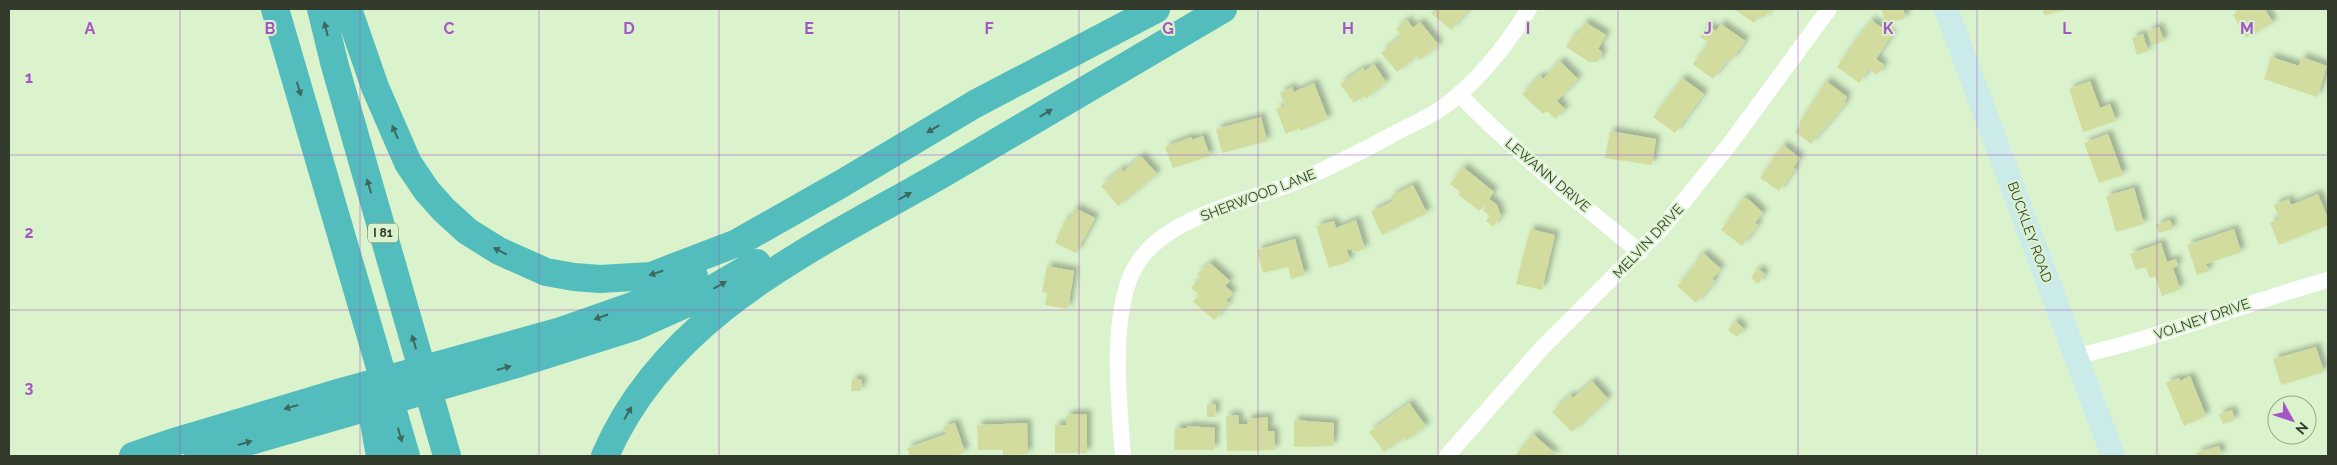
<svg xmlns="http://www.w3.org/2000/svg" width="2337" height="465" viewBox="0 0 2337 465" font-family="Raleway,sans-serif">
  <defs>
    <filter id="shadow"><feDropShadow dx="4.5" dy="-4.5" stdDeviation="2.5" flood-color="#0004"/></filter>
  </defs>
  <rect width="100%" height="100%" fill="#daf3cc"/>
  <path fill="#d3dc9f" filter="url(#shadow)" d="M1435 9H1469L1451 30 1431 13Z
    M1734 9H1771L1764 18 1760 15 1754 23Z
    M1881 9H1903L1906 18 1886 24Z
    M2042 9H2066V10L2044 15Z
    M2234 9H2265L2273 23 2246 38 2233 15 2237 13Z
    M1407 20 1413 28 1420 22 1439 45 1420 60 1417 56 1397 72 1381 53 1401 36 1396 29Z
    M1871 20 1892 35 1876 59 1884 65 1877 75 1869 69 1859 83 1837 67 1860 33 1861 34Z
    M1585 22 1606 35 1598 49 1602 52V55L1598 62H1589L1566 47 1574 34 1576 36Z
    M1721 24 1745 41 1731 61 1728 59 1713 79 1693 64 1708 42 1700 37 1708 26 1716 31Z
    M2159 27 2164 41 2153 45 2148 31Z
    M2143 34 2148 51 2137 55 2132 38Z
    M2271 57 2299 66 2302 57 2327 66 2317 97 2264 79Z
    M1560 61 1578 79 1557 101 1565 109 1555 119 1547 111 1543 114 1522 94 1540 76 1543 79Z
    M1374 64 1386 82 1366 99 1364 96 1354 103 1340 84 1363 68 1365 71Z
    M1682 78 1704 94 1675 133 1653 117Z
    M1826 81 1847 97 1844 102 1846 103 1811 144 1795 132 1801 125 1799 123Z
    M2090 81 2100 108 2110 104 2116 121 2083 132 2069 89Z
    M1314 83 1328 119 1300 131 1299 128 1286 134 1276 109 1285 106 1280 93 1292 87 1294 92Z
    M1261 117 1267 141 1222 153 1216 129Z
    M1610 131 1656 139 1652 165 1605 158Z
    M2108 134 2123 175 2099 183 2084 143Z
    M1203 136 1210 156 1173 168 1165 147 1191 137 1192 140Z
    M1783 145 1800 158 1793 168 1795 169 1779 191 1760 178Z
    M1141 156 1157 174 1118 206 1101 186 1121 169 1123 172Z
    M1463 167 1494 192 1489 199 1497 205 1501 216 1493 227 1486 221 1490 216 1483 210 1485 207 1484 206 1479 211 1458 194 1460 192 1450 184Z
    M1413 185 1427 213 1382 235 1371 212 1393 201 1391 196Z
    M2134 188 2144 224 2116 232 2106 196Z
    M2318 194 2328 219V225L2279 245 2270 223 2279 219 2274 205 2289 199 2291 205Z
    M1743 198 1748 199 1763 213 1755 223 1758 225 1742 246 1721 230Z
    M1075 208 1095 218 1076 253 1055 243 1066 218 1069 220Z
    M1356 220 1365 249 1353 253 1352 249 1347 250 1350 261 1329 268 1316 226 1334 221 1336 228Z
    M2170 220 2173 229 2159 233 2156 225Z
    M1530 229 1555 235 1542 290 1516 284Z
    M2234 229 2241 252 2206 264 2209 271 2197 275 2187 245Z
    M1295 239 1305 275 1291 279 1288 267 1263 273 1257 250Z
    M2161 243 2167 262 2176 259 2178 266 2173 268 2180 289 2162 296 2155 276 2150 278 2146 267 2136 270 2130 254Z
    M1703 253 1721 269 1712 279 1715 281 1696 303 1677 286 1695 265 1694 263Z
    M1210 263 1230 281 1225 286 1233 293 1226 301 1229 303 1214 320 1193 302 1199 295 1191 288 1201 277 1197 274Z
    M1047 266 1074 271 1068 309 1045 305 1047 293 1042 292Z
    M1758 269 1765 274 1758 284 1751 278Z
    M1735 321 1744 329 1737 337 1728 330Z
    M2316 347 2324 372 2281 385 2273 359Z
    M2190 376 2206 416 2184 426 2166 383 2179 378 2180 381Z
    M852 379 862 380 861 391H851Z
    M1592 381 1608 399 1572 432 1552 412 1570 395 1573 398Z
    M1409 403 1426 426 1406 441 1404 438 1384 452 1369 432Z
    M1207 404 1216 405 1215 417H1207Z
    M2232 410 2235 420 2223 424 2219 414Z
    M1087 414V453H1055V425H1066V415Z
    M1238 415 1239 424H1248L1247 419 1268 417V431H1274L1275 450 1227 451 1226 416Z
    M1294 420 1334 423 1333 446 1294 447Z
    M955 423 965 452 955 456H910L907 448 946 434 943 427Z
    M1027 423 1028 454 1003 455V450H978L977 425Z
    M1187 426 1215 428 1214 450H1174L1175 428H1187Z
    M1533 434 1551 450 1557 456H1515Z
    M2219 446 2222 456H2197L2196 453Z"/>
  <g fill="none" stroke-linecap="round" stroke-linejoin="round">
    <path stroke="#fff" stroke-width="16" d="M1459 94C1515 152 1578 202 1640 252
      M2076 356C2162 338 2243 303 2328 280
      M1123 456C1119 403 1110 321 1132 273 1158 216 1249 202 1301 180 1334 165 1367 149 1399 131 1413 124 1429 117 1442 108 1478 82 1506 46 1529 9
      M1447 456 1541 349 1663 227 1729 145 1829 9"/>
    <path stroke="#cbebeb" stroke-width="24" d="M1946 9 2113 456"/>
    <path stroke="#52bdbc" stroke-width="28" d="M275 9 406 456
      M321 9 335 66 447 456
      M348 9 375 87 408 163 427 191 444 210 467 231 499 251 546 272 574 277 600 279 651 276 737 243 841 184 975 104 1156 9
      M368 389 380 456
      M133 456 171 443 338 393 561 331 641 303 694 276
      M198 456 520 363 634 327 690 302 757 263
      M605 456C668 309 821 245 951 169 1042 116 1132 62 1223 9"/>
  </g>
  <defs><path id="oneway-solid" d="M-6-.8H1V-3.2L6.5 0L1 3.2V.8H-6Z" transform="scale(1.25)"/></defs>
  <g fill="#3d685e">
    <use href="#oneway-solid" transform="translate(326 29) rotate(-104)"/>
    <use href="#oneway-solid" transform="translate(299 89) rotate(74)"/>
    <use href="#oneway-solid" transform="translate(1046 113) rotate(-31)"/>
    <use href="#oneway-solid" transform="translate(933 129) rotate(149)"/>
    <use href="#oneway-solid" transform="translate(395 132) rotate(-113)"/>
    <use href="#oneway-solid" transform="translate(369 186) rotate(-106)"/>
    <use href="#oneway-solid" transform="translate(905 196) rotate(-30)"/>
    <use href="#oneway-solid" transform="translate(500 251) rotate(-152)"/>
    <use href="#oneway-solid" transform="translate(656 273) rotate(162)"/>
    <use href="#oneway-solid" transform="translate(720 285) rotate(-30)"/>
    <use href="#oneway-solid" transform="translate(601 317) rotate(161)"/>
    <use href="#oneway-solid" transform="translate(414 342) rotate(-106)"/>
    <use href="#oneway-solid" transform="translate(504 368) rotate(-16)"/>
    <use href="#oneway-solid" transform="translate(291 407) rotate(164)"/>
    <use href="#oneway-solid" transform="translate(628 413) rotate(-59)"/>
    <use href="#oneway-solid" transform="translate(400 435) rotate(74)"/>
    <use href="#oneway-solid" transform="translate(245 443) rotate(-16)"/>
  </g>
  <path fill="none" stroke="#a455c6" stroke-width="1" stroke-opacity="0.55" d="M180 9V456M360 9V456M539 9V456M719 9V456M899 9V456M1079 9V456M1258 9V456M1438 9V456M1618 9V456M1798 9V456M1977 9V456M2157 9V456M9 155H2328M9 310H2328"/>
  <g text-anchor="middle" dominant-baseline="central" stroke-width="4" stroke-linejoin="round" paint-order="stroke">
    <rect fill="#daf3cc" stroke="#64725c" stroke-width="1" x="368" y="223.5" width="30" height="19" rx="4"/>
    <g font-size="12" font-weight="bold" fill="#323b2c">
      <text x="383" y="233">I 81</text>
    </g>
    <g font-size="14" fill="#323b2c" stroke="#daf3cc">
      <text transform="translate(1548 175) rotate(40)">LEWANN DRIVE</text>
      <text transform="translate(1258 195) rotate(-21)">SHERWOOD LANE</text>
      <text transform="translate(2030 232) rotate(70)">BUCKLEY ROAD</text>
      <text transform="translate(1648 241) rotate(-47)">MELVIN DRIVE</text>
      <text transform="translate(2202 319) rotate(-19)">VOLNEY DRIVE</text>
    </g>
  </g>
  <g font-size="16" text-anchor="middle" font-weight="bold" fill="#a455c6" stroke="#daf3cc" stroke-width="4" stroke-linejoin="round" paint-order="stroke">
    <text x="90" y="34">A</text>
    <text x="270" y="34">B</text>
    <text x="449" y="34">C</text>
    <text x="629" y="34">D</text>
    <text x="809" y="34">E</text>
    <text x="989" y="34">F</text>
    <text x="1168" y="34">G</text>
    <text x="1348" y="34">H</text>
    <text x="1528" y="34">I</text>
    <text x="1708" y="34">J</text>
    <text x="1888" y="34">K</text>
    <text x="2067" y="34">L</text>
    <text x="2247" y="34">M</text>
    <text x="29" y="83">1</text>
    <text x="29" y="238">2</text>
    <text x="29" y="393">3</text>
  </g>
  <rect width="2337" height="465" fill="none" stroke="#323b2c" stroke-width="20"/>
  <g transform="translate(2292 420) rotate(130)"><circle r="24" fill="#daf3cc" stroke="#97a98c"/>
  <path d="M0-4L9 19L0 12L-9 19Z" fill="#a455c6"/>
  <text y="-8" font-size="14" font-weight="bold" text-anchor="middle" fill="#323b2c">N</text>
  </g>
</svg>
